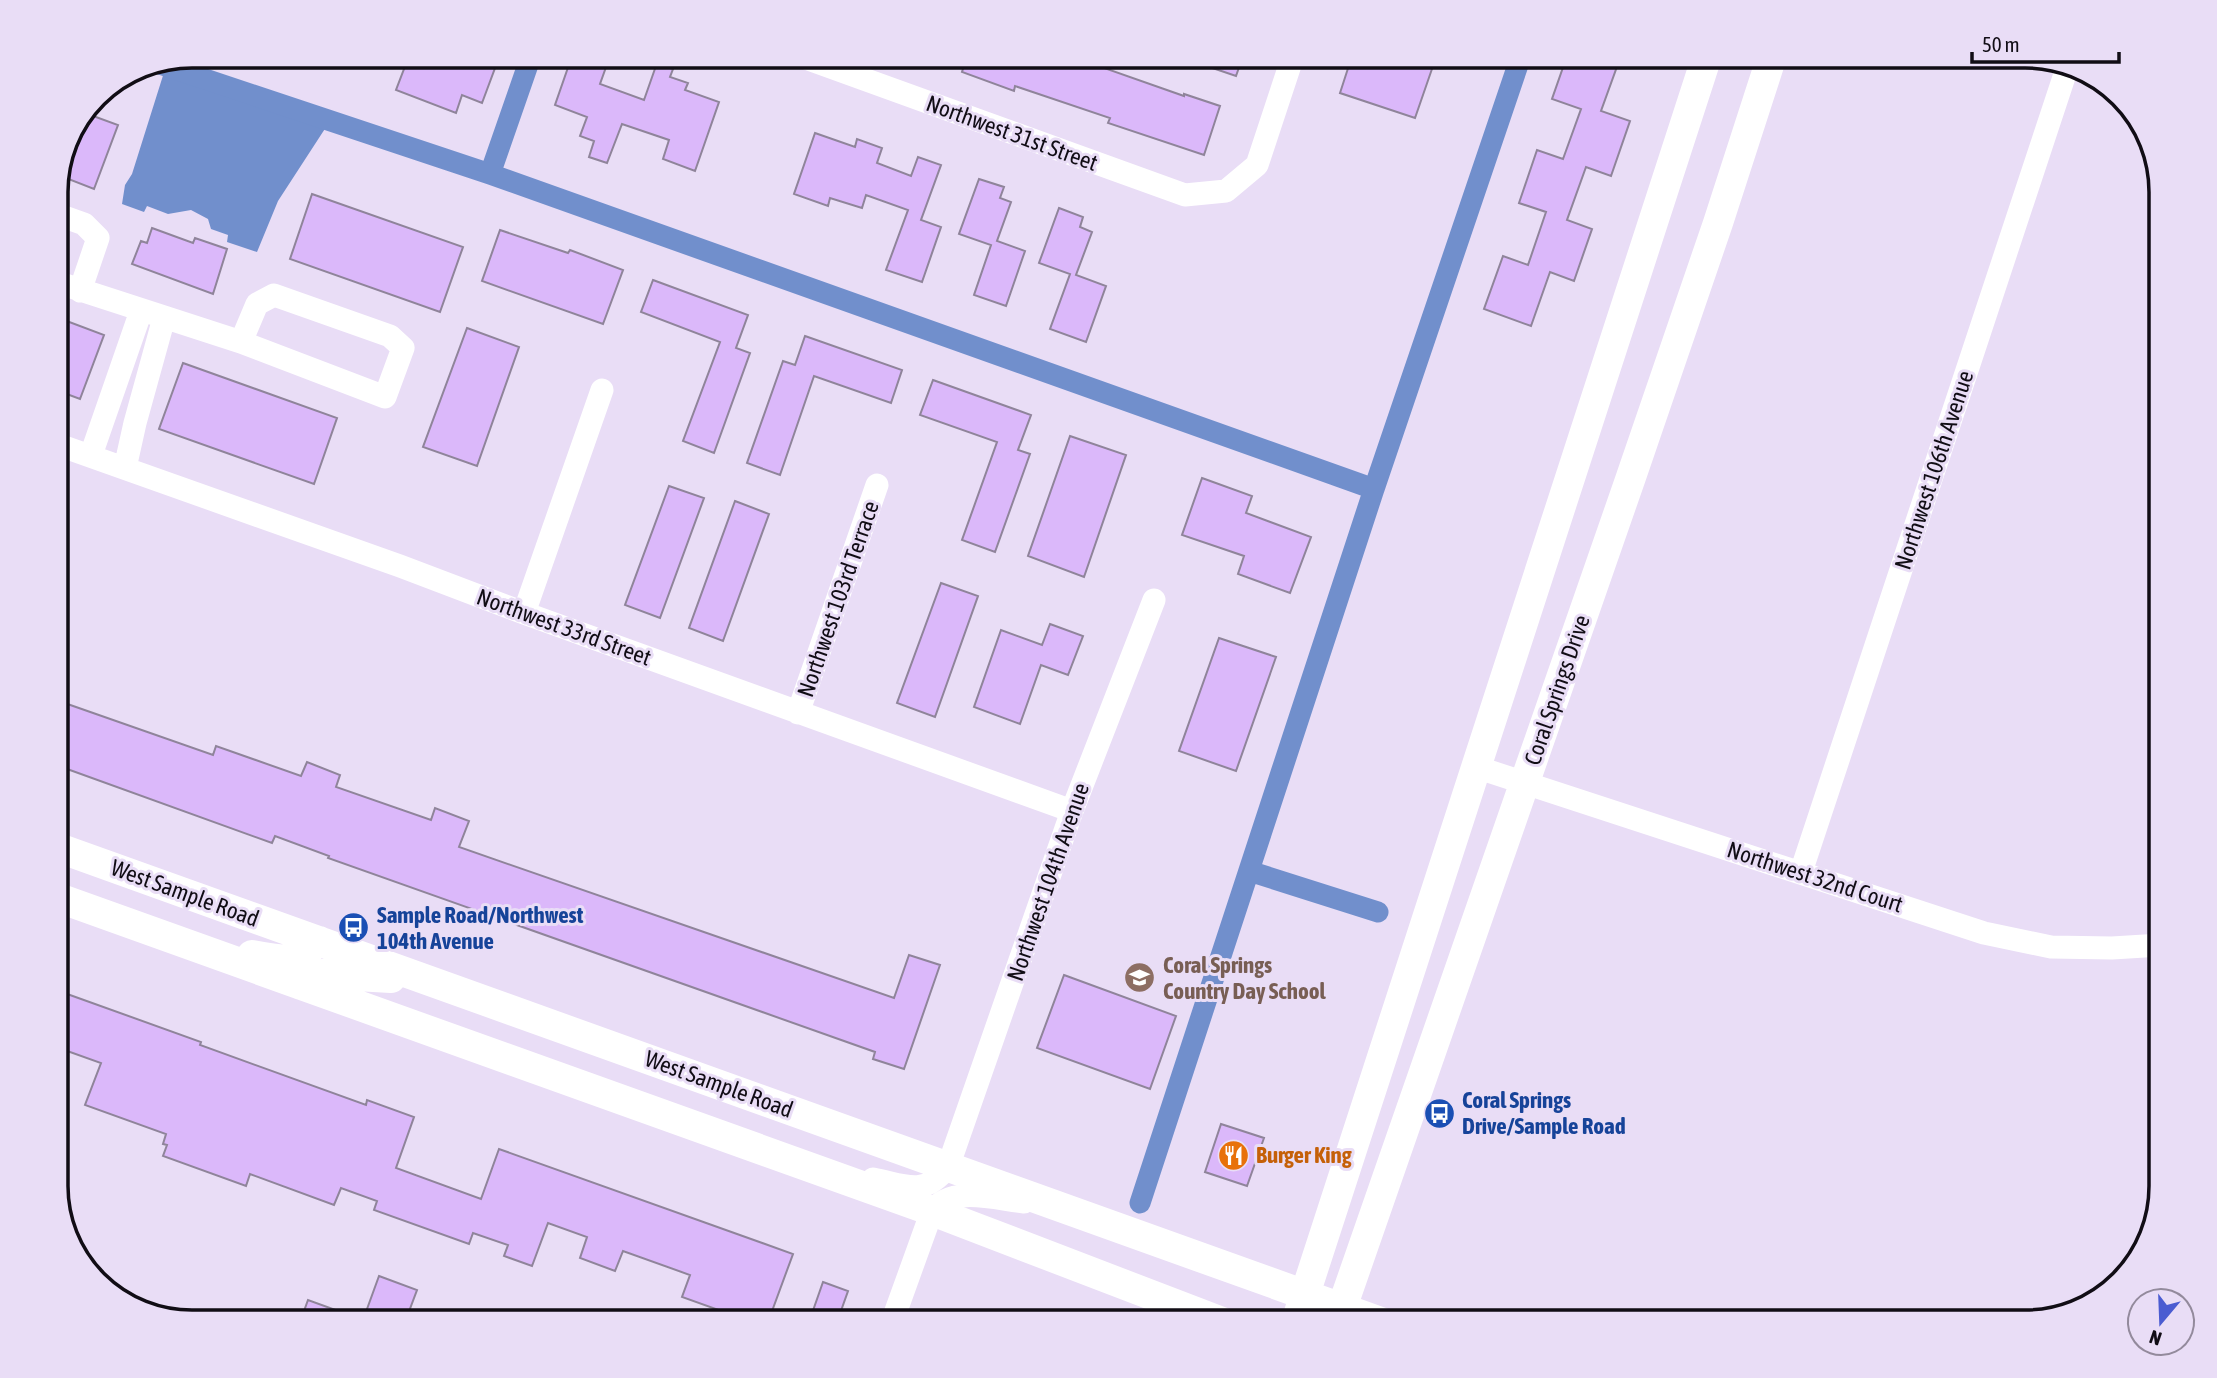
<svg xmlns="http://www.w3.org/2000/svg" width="2217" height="1378" viewBox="0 0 2217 1378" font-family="'Asap Condensed',sans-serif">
  <rect width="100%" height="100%" fill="#e9ddf6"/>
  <path fill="#718fcc" d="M166 66 330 121 278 201 257 252 227 242 228 235 211 229 208 219 191 210 168 214 147 206 144 212 122 204 125 185 132 174Z"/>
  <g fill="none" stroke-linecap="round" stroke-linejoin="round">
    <path stroke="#718fcc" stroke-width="21" d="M157 63 490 174 1374 489 1140 1203
      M490 174 531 56
      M1374 489 1521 56
      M1249 871 1378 912"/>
  </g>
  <path fill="#dbb8fa" stroke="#8f849a" stroke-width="2" d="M409 56H486L498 60 482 103 462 95 456 113 396 90Z
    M572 56H610L600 84 644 100 657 63 673 69 670 77 688 83 685 90 719 102 695 171 663 159 669 140 622 124 607 163 589 157 594 141 580 136 587 117 555 105Z
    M967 56H1108L1104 68 1184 96V94L1220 106 1204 155 1108 123 1110 118 1015 86 1014 91 962 72Z
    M1187 56H1243L1236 76 1186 59Z
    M1352 56H1403L1433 66 1415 118 1340 93Z
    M1567 56H1605L1619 61 1601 111 1630 121 1611 176 1586 167 1567 220 1592 229 1574 281 1550 272 1531 326 1484 309 1503 256 1528 265 1546 212 1519 203 1537 150 1563 159 1581 109 1552 99Z
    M85 113 118 125 94 189 58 175 67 140Z
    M815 133 855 147 857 139 882 148 877 163 911 176 918 157 941 165 921 220 941 227 922 282 886 270 908 210 866 195 862 208 830 198 828 206 794 194Z
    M979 179 1004 187 1000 198 1011 202 997 241 1025 251 1006 306 974 295 991 245 959 234Z
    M312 194 463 247 440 312 290 259Z
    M1059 208 1083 217 1080 227 1092 232 1076 275 1106 286 1086 342 1050 329 1070 274 1039 263Z
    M152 228 193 243 195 238 227 249 213 294 132 264 141 241 147 243Z
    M500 230 568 253 570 250 623 270 603 324 482 281Z
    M653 280 748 315 736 348 750 353 714 453 683 441 720 342 641 312Z
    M56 317 104 335 80 399 56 390Z
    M467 328 519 347 477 466 423 447Z
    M805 336 902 370 891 403 814 376 780 475 747 463 783 361 795 365Z
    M183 363 337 418 314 484 159 429Z
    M933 380 1031 415 1018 450 1030 454 995 552 962 540 997 442 920 415Z
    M1070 436 1126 455 1084 577 1028 556Z
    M1202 478 1252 496 1246 513 1311 537 1290 593 1238 574 1244 556 1182 535Z
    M669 486 704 498 660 618 625 605Z
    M735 501 769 514 723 641 689 628Z
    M941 583 978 596 935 717 897 703Z
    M1050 624 1083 636 1068 675 1041 665 1020 724 974 707 1001 630 1042 645Z
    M1219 638 1276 657 1236 771 1179 751Z
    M56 700 213 755 216 746 301 776 307 762 340 775 336 787 431 820 435 808 469 821 459 847 894 998 909 955 940 965 904 1069 873 1059 875 1052 328 858 329 856 275 836 272 843 56 765Z
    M1064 975 1176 1016 1150 1089 1037 1048Z
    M56 990 201 1042 200 1045 366 1105 367 1100 414 1117 396 1168 481 1199 499 1149 793 1254 768 1322H752L682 1297 690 1275 623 1251 615 1271 580 1258 587 1237 548 1223 532 1266 504 1256 508 1245 473 1233 469 1244 374 1210 377 1201 341 1188 334 1205 250 1174 246 1186 163 1156 167 1145 163 1144 166 1134 85 1105 101 1063 56 1047Z
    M1221 1124 1264 1138 1247 1186 1205 1172Z
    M379 1276 417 1290 405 1322H300L308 1300 363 1320Z
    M823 1282 848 1291 837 1322H809Z"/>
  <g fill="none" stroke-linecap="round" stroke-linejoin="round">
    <path stroke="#fff" stroke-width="23" d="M800 56 1185 195 1226 191 1257 165 1293 56
      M56 214 84 224 98 238 80 291
      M56 282 241 342 385 397 403 348 390 336 274 295 257 304 241 342
      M56 444 400 566 524 613 1072 811
      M91 455 141 311
      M125 468 135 423 164 318
      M524 613 602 390
      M798 713 877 485
      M1476 767 1984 933 2051 947 2112 948 2161 945
      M1801 872 2067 68
      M873 1179C908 1186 923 1197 948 1167L1072 811 1154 600
      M892 1322 932 1211C953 1185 995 1199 1024 1202"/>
    <path stroke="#fff" stroke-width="30" d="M56 847 1381 1322
      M56 897 932 1211 1222 1322
      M252 955C287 961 291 965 319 941
      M301 985 322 974 391 978
      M1296 1322 1707 56
      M1337 1322 1631 477 1718 223 1772 56"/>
  </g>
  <defs>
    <symbol id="bus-disc" viewBox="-11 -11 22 22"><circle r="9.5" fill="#1a4fb4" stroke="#e9ddf6"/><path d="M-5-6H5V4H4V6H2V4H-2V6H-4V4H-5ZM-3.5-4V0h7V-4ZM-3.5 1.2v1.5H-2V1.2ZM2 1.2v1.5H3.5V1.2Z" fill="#fff"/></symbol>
    <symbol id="school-disc" viewBox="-11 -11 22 22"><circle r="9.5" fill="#8d6e63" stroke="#e9ddf6"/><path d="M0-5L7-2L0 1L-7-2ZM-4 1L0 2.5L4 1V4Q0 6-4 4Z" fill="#fff"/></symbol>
    <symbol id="restaurant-disc" viewBox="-11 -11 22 22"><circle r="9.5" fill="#e8710a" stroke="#e9ddf6"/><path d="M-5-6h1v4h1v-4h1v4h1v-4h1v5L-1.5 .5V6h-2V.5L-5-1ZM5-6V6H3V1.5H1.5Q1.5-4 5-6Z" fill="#fff"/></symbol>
  </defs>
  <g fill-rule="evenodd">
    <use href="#bus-disc" x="336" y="910" width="35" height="35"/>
    <use href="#school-disc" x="1122" y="960" width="35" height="35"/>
    <use href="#bus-disc" x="1422" y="1096" width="35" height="35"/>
    <use href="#restaurant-disc" x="1216" y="1138" width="35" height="35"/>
  </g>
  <g text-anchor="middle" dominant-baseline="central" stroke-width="6" stroke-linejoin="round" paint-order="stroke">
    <g font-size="23" fill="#110d15" stroke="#e9ddf6">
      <text transform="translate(1012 133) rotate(20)">Northwest 31st Street</text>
      <text transform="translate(1934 470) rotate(-72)">Northwest 106th Avenue</text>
      <text transform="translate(838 599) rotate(-71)">Northwest 103rd Terrace</text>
      <text transform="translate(564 627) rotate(20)">Northwest 33rd Street</text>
      <text transform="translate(1557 690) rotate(-71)">Coral Springs Drive</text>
      <text transform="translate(1815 877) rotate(18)">Northwest 32nd Court</text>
      <text transform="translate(1048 882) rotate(-71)">Northwest 104th Avenue</text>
      <text transform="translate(185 893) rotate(20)">West Sample Road</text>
      <text transform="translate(719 1084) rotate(20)">West Sample Road</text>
    </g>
    <g font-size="23" font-weight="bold" fill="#164399" stroke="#e9ddf6" text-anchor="start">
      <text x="377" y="915">Sample Road/Northwest<tspan x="377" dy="26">104th Avenue</tspan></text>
      <text x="1462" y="1100">Coral Springs<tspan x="1462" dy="26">Drive/Sample Road</tspan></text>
    </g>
    <g font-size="23" font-weight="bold" fill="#785e54" stroke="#e9ddf6" text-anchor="start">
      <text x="1163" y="965">Coral Springs<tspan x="1163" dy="26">Country Day School</tspan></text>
    </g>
    <g font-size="23" font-weight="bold" fill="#c56008" stroke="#e9ddf6" text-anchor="start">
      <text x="1256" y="1155">Burger King</text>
    </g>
  </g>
  <path d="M0 0H2217V1378H0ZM192 68H2025A124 124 0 0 1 2149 192V1186A124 124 0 0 1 2025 1310H192A124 124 0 0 1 68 1186V192A124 124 0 0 1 192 68Z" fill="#e9ddf6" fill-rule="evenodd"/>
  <path fill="none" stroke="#110d15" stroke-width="3.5" d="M192 68H2025A124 124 0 0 1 2149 192V1186A124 124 0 0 1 2025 1310H192A124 124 0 0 1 68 1186V192A124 124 0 0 1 192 68Z"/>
  <g transform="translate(2161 1322) rotate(199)"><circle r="33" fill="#e9ddf6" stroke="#938a9c" stroke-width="2"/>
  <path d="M0-5L12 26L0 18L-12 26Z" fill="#4b5cd1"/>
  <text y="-10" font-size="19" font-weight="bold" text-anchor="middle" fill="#110d15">N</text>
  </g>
  <path d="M1972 52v10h147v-10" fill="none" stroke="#110d15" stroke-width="3.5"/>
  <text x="1982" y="52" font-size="21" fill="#110d15" stroke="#e9ddf6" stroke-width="5" paint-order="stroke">50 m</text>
</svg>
